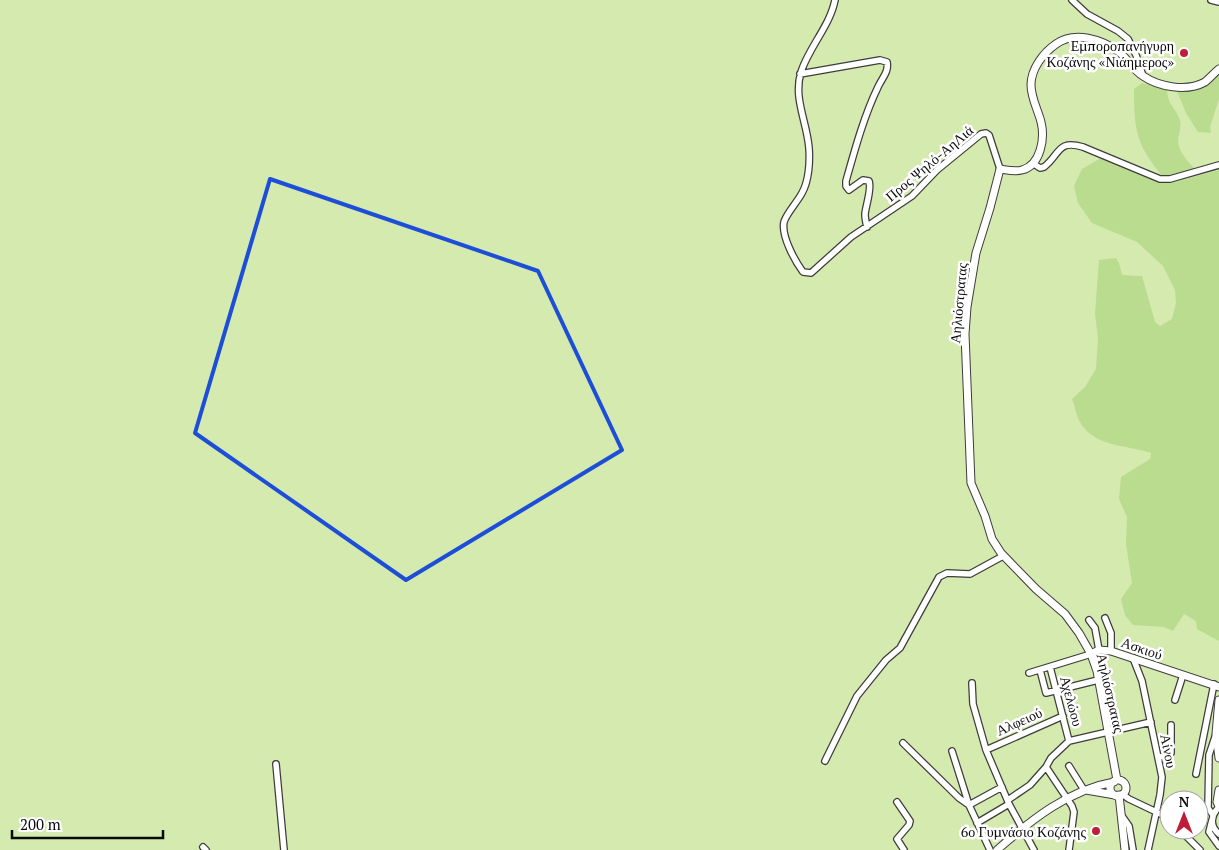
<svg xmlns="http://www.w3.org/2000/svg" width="1219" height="850" viewBox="0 0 1219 850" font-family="'PT Serif',serif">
  <rect width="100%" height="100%" fill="#fff7e6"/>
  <path fill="#d5eaaf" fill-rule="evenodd" d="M0 0H1219V850H0ZM1169 800H1199V830H1169Z"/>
  <path fill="#badc8e" d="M1219 74V99L1210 127 1211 133 1198 132 1186 113 1177 91 1210 81Z
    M1142 83 1167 89C1168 106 1174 105 1179 118 1183 126 1178 134 1178 142 1179 152 1188 162 1195 169L1163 177C1136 144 1134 131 1134 89Z
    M1101 158 1162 183 1175 182 1219 170V641L1197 629 1196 621 1184 614 1173 631 1164 627 1133 625 1125 615 1121 599 1132 583 1126 544 1127 517 1119 499 1121 477 1150 459 1151 453C1127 445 1094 447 1080 422 1076 415 1075 406 1072 399L1085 387 1096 369 1098 338 1095 314 1099 260 1116 258 1119 263 1122 275 1142 276 1155 322 1160 326 1172 319 1176 303 1175 290 1163 266 1137 242 1092 223 1078 203 1074 186 1082 169Z"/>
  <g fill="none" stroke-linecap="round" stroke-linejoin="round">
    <defs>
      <path id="minor" d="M835 0C830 26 809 47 801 72 793 98 807 122 809 148 810 161 809 181 802 193 798 201 786 214 784 222 781 236 795 261 803 272L811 273 851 237 912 196 937 170 981 134 986 133 989 135 1000 169
        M1072 0 1087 14 1118 31 1128 39 1136 55 1143 76
        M1211 0 1219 2
        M800 74 880 60 887 62C889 72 882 78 878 87 864 116 855 149 846 181V186L849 190 863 180 869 181C872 188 866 205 865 214 865 218 866 223 867 227
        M1034 164 1040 168 1044 167C1060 155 1057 139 1083 147L1160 179H1170L1219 165
        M1105 618 1111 633V651
        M1089 620 1095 628 1099 650
        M1133 658 1142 681 1162 777 1160 795 1148 850
        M1050 667 1069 741
        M1040 670 1046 693 1098 680
        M1029 673 1091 654
        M972 683 973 704 986 750 1009 804 1034 850
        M1175 700 1183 675
        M903 743 959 798 969 805 1002 787
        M986 750 1063 716
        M952 751 969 805 990 850
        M1158 757 1168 756 1171 753V725
        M825 761 857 696 886 660 900 648 939 577 947 573 970 574 1003 556
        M276 764 284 850
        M1069 766 1084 790
        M1046 767 1072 806 1074 812 1069 850
        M1196 774 1214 684
        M1122 794 1129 799 1169 818
        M1008 800 1030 785 1046 767 1051 758 1069 741 1151 722
        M897 802 910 821 909 825 897 839 904 850
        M1219 807C1211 815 1209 826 1219 834
        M1213 815 1208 808 1209 755 1216 734
        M1122 816 1129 826 1133 850
        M1212 820 1209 832 1219 846
        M977 823 1009 804
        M1180 830 1200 850
        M203 847 206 850"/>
      <path id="tertiary" d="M1091 654 1099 650 1111 651 1219 687
        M1219 700 1216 734 1219 758
        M1117 780 1097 671 1091 654 1079 633 1065 614 1036 589 1001 553 992 539 985 516 971 483 965 334 967 307 976 253 990 208 1000 169C1007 170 1015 172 1022 170 1041 165 1045 138 1041 122 1038 110 1031 98 1031 85 1031 69 1043 53 1056 44 1075 31 1101 39 1119 52 1128 59 1133 70 1143 76 1159 87 1187 92 1205 82 1210 78 1214 73 1219 69
        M1110 788a8 8 0 1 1 16 0a8 8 0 1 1-16 0Z
        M1086 790 1115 795
        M1219 790 1217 802 1219 806
        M1119 795 1125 850
        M997 850C1031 820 1068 790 1114 782"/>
    </defs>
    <use href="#minor" stroke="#3d3d3d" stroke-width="8"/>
    <use href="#tertiary" stroke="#3d3d3d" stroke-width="9"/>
    <use href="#minor" stroke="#fff" stroke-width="5.5"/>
    <use href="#tertiary" stroke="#fff" stroke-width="7"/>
  </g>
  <path fill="none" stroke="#1d4ed8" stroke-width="4" stroke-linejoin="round" d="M270 179 538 271 622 450 406 580 195 433Z"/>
  <g fill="#bf1d38" stroke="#fff" stroke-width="2">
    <circle cx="1184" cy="53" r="5"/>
    <circle cx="1096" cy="831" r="5"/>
  </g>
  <g text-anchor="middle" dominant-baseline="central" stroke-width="5" stroke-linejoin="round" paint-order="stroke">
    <g font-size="14" fill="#0a0a0a" stroke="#fff" text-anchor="end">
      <text x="1174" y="45">Εμποροπανήγυρη<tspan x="1174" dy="16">Κοζάνης «Νιάημερος»</tspan></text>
      <text x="1086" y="831">6ο Γυμνάσιο Κοζάνης</text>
    </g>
    <g font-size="14" fill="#0a0a0a" stroke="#fff">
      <text transform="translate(929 163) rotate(-40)">Προς Ψηλό-ΑηΛιά</text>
      <text transform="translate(958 303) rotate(-85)">Αηλιόστρατας</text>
      <text transform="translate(1142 648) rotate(19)">Ασκιού</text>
      <text transform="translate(1111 693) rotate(77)">Αηλιόστρατας</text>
      <text transform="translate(1072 701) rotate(75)">Αχελώου</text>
      <text transform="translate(1019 721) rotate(-24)">Αλφειού</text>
      <text transform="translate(1169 751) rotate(79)">Αίνου</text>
    </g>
  </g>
  <g transform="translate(1184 815)"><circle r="24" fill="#ffffff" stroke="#9d9d9d"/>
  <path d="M0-4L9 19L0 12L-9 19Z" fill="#bf1d38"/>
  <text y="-8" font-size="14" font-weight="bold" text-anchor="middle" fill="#0a0a0a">N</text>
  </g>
  <path d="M12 830v8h151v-8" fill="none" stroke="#0a0a0a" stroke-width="2.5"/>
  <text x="20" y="830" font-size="15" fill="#0a0a0a" stroke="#ffffff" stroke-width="4" paint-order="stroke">200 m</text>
</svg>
